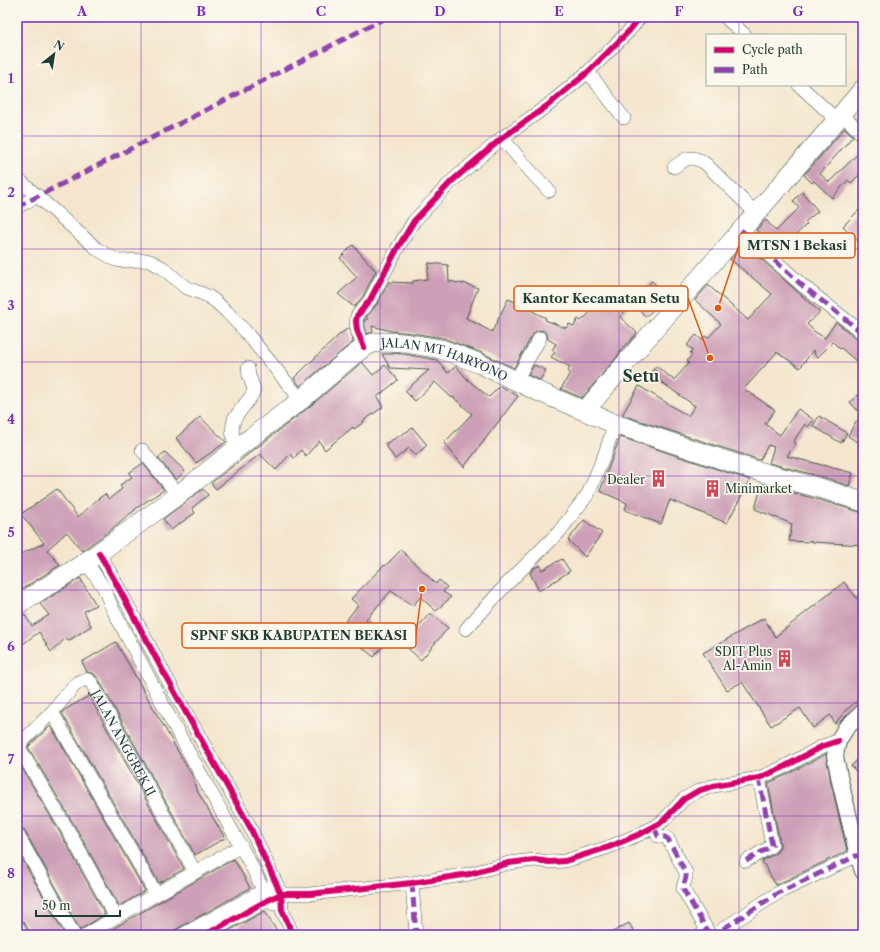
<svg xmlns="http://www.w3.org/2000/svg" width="880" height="952" viewBox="0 0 880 952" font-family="'Libre Caslon Text',serif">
  <rect width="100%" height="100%" fill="#fbf7ec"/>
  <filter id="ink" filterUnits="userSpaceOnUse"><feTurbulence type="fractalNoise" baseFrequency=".025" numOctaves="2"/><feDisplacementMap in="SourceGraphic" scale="8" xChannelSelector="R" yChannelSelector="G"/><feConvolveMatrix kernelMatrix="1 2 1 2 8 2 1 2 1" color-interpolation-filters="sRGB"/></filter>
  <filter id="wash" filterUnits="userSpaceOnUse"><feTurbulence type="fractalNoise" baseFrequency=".012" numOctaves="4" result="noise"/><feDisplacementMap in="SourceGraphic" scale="16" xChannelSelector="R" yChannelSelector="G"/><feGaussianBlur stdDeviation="0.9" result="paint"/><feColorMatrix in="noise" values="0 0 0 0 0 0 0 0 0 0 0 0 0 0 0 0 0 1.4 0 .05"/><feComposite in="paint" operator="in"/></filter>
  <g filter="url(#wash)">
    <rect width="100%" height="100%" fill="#f4e5cc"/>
    <g id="blocks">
      <path fill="#cda0b7" d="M845 128 853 136 820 174 829 182 863 149V171L851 183 848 180 832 198 814 181 812 183 804 175Z
        M802 192 818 211 805 222 807 224 778 252 756 230 766 220 776 231 799 208 793 201Z
        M863 206V246L843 226Z
        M744 244 820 312 807 324 815 332 825 338 836 322 863 344V348L856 361 841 348 840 349 833 342 818 357 814 354 815 353 813 350 800 368 777 352 744 389 775 410 765 424 780 435 798 409 814 420 808 427 805 424 793 442 796 443 787 456 853 473 849 486 826 478 769 463 774 447 768 445 760 460 622 415 639 386 688 416 695 406 650 374 656 366 674 380 689 363 687 361 692 355 690 353 693 350 687 345 696 335 702 340 705 336 708 338 721 324 695 300 708 285 748 320 772 294 730 259Z
        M353 245 376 271 363 296 354 307 338 294 357 277 340 258Z
        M429 263 448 265 449 281 463 284V283L478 288 466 318 492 332 508 299 528 307V309L546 318 545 320 566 328 569 324 574 326 578 319 581 321 616 288 632 303 620 317 637 333 629 342 622 348 617 357 582 398 561 389 570 373 568 371 570 367 551 357 555 352 552 350 556 344 548 339 547 334 544 331 540 330 536 331 533 334 514 368 482 353 443 338 412 333 391 331 372 326 373 332 367 334 365 328 364 320 368 319 366 317 377 304 389 282 413 283V281L427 279Z
        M652 281 668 297 645 317 633 300Z
        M349 328 350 333 353 342 300 386 294 378 340 334Z
        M393 353 404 354 437 360 448 373 456 366 468 380 489 397 500 386 518 396 464 467 444 443 472 414 453 397 452 398 435 382 415 401 405 391 429 370 390 368 382 354H393Z
        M362 362 373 375 385 365 398 380 377 397 383 407 363 421 364 422 354 429 353 427 325 450 319 441 306 456 301 450 294 458 290 454 276 470 260 454 216 489 211 483 308 408Z
        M534 365 546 370 540 380 528 375Z
        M858 395 863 401V417L850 402Z
        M819 416 847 433 841 443 813 426Z
        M200 417 226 442 196 463 176 438Z
        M856 421 863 425V432L857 442 848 436Z
        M413 428 427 445 416 455 409 448 395 459 385 444Z
        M620 437 750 480 727 523 670 500 661 524 625 510 627 503 600 491Z
        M165 452 185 471 176 480 158 458Z
        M143 463 164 490 151 498 134 510V511L123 519 112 529 82 551 67 532 47 550 60 565 17 592V556L44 543 21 514 57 489 78 517 98 499 105 494 109 499 122 489 120 485 132 477 129 473Z
        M762 484 820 500 860 512 863 513V545L813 542 810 540 808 542 789 541 792 524 755 509Z
        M203 489 208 495 192 508 195 513 171 530 163 519Z
        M584 520 602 533 585 557 568 540Z
        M401 550 436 584 439 580 447 587 443 592 451 597 436 611 420 597 413 606 391 591 366 619 388 639 374 657 356 642 360 638 342 626 358 605 351 599 384 565 385 566Z
        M562 559 570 571 539 591 530 573 534 568 540 565 542 570Z
        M80 578 96 605 84 611 91 626 68 641 66 638 51 652 39 632 20 646 17 641V616L24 614 32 626 49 615 40 604Z
        M844 582 863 606V696L845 711 835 724 830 715 813 728 800 708 771 726 742 682 727 690 703 653 764 618 775 637Z
        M430 613 448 628 421 660 403 644Z
        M116 642 188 769 192 775 196 789 225 838 195 855 98 678 94 674 87 672 82 662Z
        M89 696 184 869 159 883 62 713 64 710Z
        M51 726 145 891 119 906 76 828 28 747 47 729Z
        M826 754 831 783 847 851 776 885 762 861 776 853 780 847V843L768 783 786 775Z
        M863 755V778L851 766Z
        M19 763 62 836 105 914 80 930 24 830 21 827 17 826V764Z
        M17 850 65 935H30L29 931 24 922 21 919 17 918Z
        M234 859 250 888 166 935H102Z
        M265 911 279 935H221Z
        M629 923 636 935H607Z"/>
    </g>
  </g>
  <g filter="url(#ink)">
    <use href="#blocks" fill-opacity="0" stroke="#3f564b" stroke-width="1"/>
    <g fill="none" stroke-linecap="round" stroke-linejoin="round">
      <defs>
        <g id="minor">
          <path d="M725 17 745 35"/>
          <path d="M588 72 624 118"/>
          <path d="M799 85 837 120"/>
          <path d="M842 114 863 135"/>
          <path d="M502 138 524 164 549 191"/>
          <path d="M674 167 686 159 693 158 702 161 707 165 732 190 756 213"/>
          <path d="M17 178 97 249 116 260 120 261 143 260 150 261 163 268 185 287 208 296 215 301 227 312 245 331 301 400"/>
          <path d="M17 207 38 196"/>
          <path d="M741 230 803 286 859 330 863 334"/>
          <path d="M364 347 357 330 356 321 357 316 370 300 397 249 414 221 452 181 502 138 547 106 588 72 629 31 640 17"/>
          <path d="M516 380 540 338"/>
          <path d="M236 449 232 431 234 419 252 395 254 389 249 376 248 368"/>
          <path d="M142 450 178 495"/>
          <path d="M99 553 116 583 165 675 250 827 281 894 282 910 293 935"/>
          <path d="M86 562 104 588 112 608 176 729 251 865 268 900 274 904"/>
          <path d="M466 629 505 586 559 532 588 494 604 456 615 424"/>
          <path d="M52 712 156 894"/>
          <path d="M18 746 69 832 116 917"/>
          <path id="s1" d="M17 747 52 712 76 684C81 681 86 677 91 682L195 872"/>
          <path d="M654 827 658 836 665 837 668 839 686 873C687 880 683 883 683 889L707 930 706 931 701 935"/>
          <path d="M17 834 74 935"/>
          <path d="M746 861 770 847 772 845 759 778"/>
          <path d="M412 883 416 935"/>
          <path d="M17 926 22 935"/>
          <path d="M723 929 778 893 858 855"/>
          <path d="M86 935 116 917 241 846"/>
          <path d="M182 935 270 887"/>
          <path d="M205 935 268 900 281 894H310L412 883 469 874 509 863 525 861 535 860 549 862 565 861 609 847 640 834 659 824 664 820 684 799 698 791 713 786 759 778 782 768 823 746 838 741"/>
        </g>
        <path id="tertiary" d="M863 712 846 728 841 736 838 741 835 756 840 781 858 855 863 871"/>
        <g id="secondary">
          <path d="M585 411C676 302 772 198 863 89"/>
          <path id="s2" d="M17 605 86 562 178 495 236 449 301 400 346 361 364 347 373 343 384 342 405 343 441 349 478 363 535 390 615 424 754 470 823 489 863 502"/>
        </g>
      </defs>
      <use href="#minor" stroke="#3f564b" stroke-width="14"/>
      <use href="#tertiary" stroke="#3f564b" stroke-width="18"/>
      <use href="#secondary" stroke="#3f564b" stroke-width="20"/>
      <use href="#minor" stroke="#fff" stroke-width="13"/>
      <use href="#tertiary" stroke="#fff" stroke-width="16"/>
      <use href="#secondary" stroke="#fff" stroke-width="19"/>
      <path stroke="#8e44ad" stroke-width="5" stroke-dasharray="10 5" stroke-linecap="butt" d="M17 207 387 17
        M741 230 803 286 859 330 863 334
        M654 827 658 836 665 837 668 839 686 873C687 880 683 883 683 889L707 930 706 931 701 935
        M746 861 770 847 772 845 759 778
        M412 883 416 935
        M723 929 778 893 858 855"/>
      <defs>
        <path id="cycleway" d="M364 347 357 330 356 321 357 316 370 300 397 249 414 221 452 181 502 138 547 106 588 72 629 31 640 17
          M99 553 116 583 165 675 250 827 281 894 282 910 293 935
          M205 935 268 900 281 894H310L412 883 469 874 509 863 525 861 535 860 549 862 565 861 609 847 640 834 659 824 664 820 684 799 698 791 713 786 759 778 782 768 823 746 838 741"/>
      </defs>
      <use href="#cycleway" stroke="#fbf7ec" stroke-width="8"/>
      <use href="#cycleway" stroke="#d6006c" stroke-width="6"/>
    </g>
  </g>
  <path fill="none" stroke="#7b2cbf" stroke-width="1" stroke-opacity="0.55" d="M141 17V935M261 17V935M380 17V935M500 17V935M619 17V935M739 17V35M739 85V935M17 136H863M17 249H863M17 362H863M17 476H863M17 590H863M17 703H863M17 816H863"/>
  <defs>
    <symbol id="building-bare" viewBox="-9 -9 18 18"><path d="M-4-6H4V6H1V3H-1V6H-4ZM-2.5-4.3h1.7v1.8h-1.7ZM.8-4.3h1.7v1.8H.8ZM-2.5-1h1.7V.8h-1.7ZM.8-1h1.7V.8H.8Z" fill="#d1495b" stroke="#fbf7ec" stroke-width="2.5" paint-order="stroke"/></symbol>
  </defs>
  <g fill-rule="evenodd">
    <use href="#building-bare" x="646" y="466" width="25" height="25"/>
    <use href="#building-bare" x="700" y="476" width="25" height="25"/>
    <use href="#building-bare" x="772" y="646" width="25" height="25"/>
  </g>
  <g text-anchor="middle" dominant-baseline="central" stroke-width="3.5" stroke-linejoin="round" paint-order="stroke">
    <g font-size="12" fill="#1f3d34" stroke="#fbf7ec">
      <text stroke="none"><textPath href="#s2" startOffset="517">JALAN MT HARYONO</textPath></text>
      <text stroke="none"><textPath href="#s1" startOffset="172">JALAN ANGGREK II</textPath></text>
    </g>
    <g font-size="12" fill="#1f3d34" stroke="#fbf7ec" text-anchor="end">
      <text x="645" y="479">Dealer</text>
      <text x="725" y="488" text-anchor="start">Minimarket</text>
      <text x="772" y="651">SDIT Plus<tspan x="772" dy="14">Al-Amin</tspan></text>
    </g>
    <g font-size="16" font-weight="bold" fill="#1f3d34" stroke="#fbf7ec">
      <text x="641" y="376">Setu</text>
    </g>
  </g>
  <path fill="none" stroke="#de580e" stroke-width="1.5" d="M718 308L739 245M710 358L688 298M422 589L416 635"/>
  <g fill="#de580e" stroke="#fbf7ec" stroke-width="1.5">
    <circle cx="718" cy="308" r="4"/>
    <circle cx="710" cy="358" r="4"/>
    <circle cx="422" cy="589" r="4"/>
  </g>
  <g fill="#fbf7ec" stroke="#de580e" stroke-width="1.5">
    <rect x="739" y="233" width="116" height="25" rx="4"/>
    <rect x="514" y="286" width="174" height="25" rx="4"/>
    <rect x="182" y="623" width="234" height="25" rx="4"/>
  </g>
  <g font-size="13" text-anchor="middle" font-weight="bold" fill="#1f3d34">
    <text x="797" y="250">MTSN 1 Bekasi</text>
    <text x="601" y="303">Kantor Kecamatan Setu</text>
    <text x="299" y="640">SPNF SKB KABUPATEN BEKASI</text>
  </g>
  <rect width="880" height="952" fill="none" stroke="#fbf7ec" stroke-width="44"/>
  <rect x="706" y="34" width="140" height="52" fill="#fbf7ec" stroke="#a3ada2"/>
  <rect x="714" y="47" width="20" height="6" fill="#d6006c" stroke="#a3ada2"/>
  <text x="742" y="54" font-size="12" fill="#1f3d34">Cycle path</text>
  <rect x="714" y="67" width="20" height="6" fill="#8e44ad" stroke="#a3ada2"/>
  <text x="742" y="74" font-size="12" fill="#1f3d34">Path</text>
  <g transform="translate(54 54) rotate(30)" stroke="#fbf7ec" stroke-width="3" paint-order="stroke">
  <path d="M0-3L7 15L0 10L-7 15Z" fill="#1f3d34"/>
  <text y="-6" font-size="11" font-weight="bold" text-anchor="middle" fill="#1f3d34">N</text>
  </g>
  <path d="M36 910v6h84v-6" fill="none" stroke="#1f3d34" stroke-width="2"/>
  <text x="42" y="910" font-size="12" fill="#1f3d34" stroke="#fbf7ec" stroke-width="3" paint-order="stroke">50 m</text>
  <rect x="22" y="22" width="836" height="908" fill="none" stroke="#7b2cbf" stroke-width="1.5"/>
  <g font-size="13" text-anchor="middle" font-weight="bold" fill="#7b2cbf">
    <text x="82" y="16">A</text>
    <text x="201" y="16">B</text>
    <text x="321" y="16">C</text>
    <text x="440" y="16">D</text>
    <text x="559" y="16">E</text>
    <text x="679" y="16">F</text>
    <text x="798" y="16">G</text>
    <text x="11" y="83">1</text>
    <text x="11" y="197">2</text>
    <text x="11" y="310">3</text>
    <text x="11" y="424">4</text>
    <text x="11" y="537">5</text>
    <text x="11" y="651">6</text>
    <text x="11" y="764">7</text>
    <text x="11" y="878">8</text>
  </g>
</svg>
